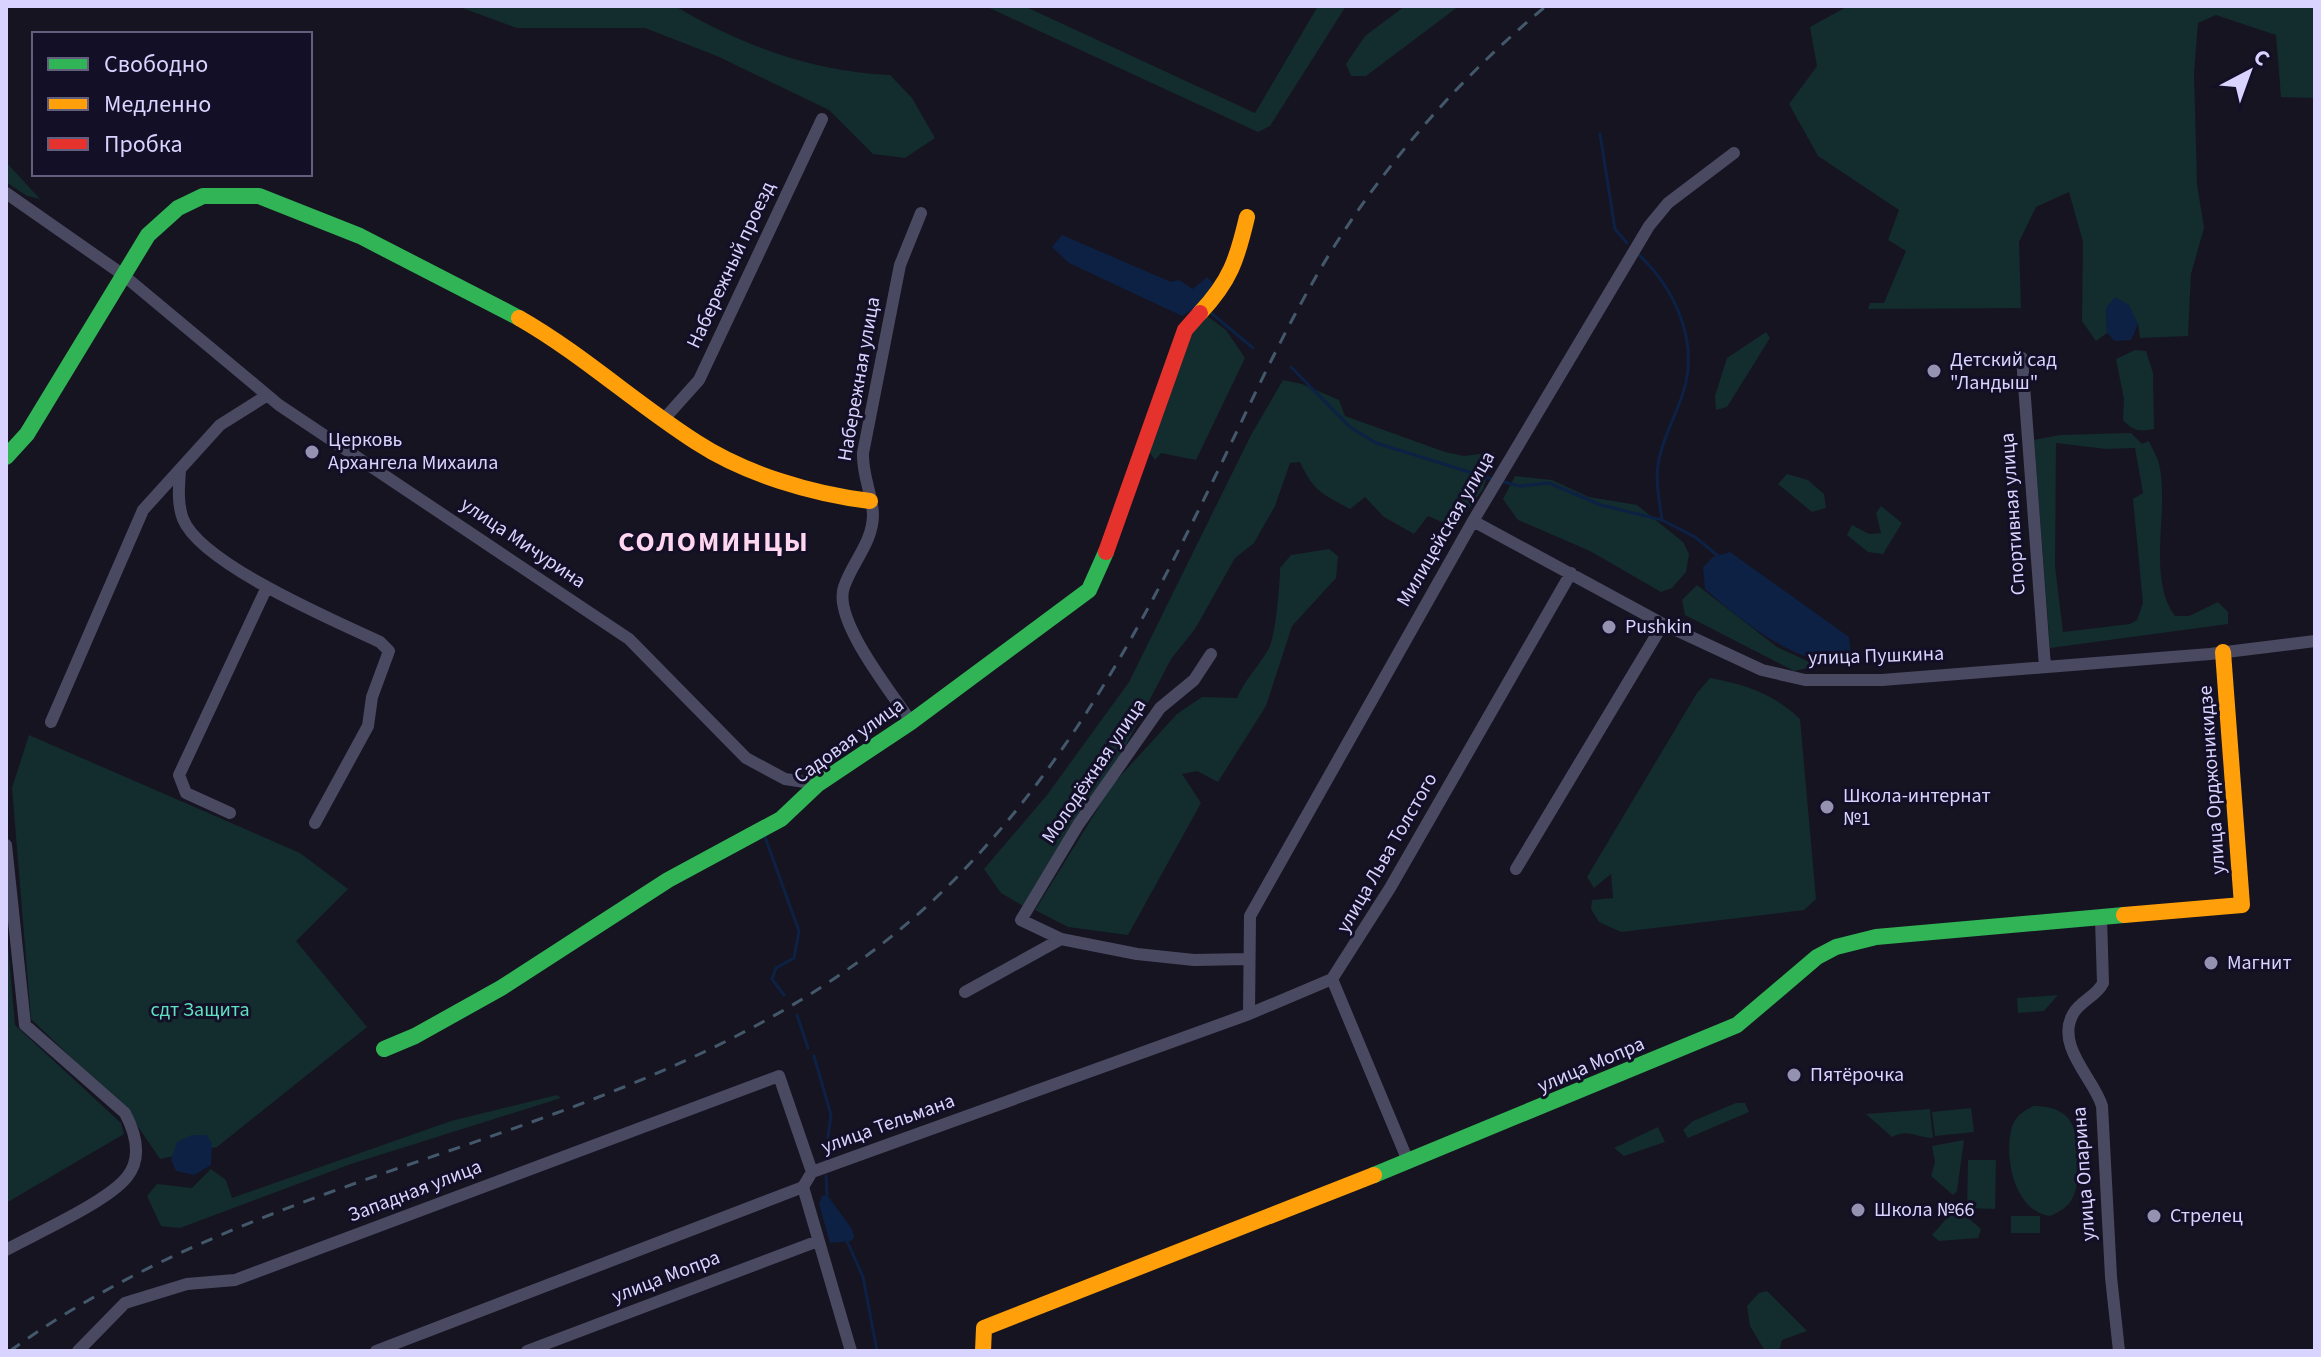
<svg xmlns="http://www.w3.org/2000/svg" width="2321" height="1357" viewBox="0 0 2321 1357" font-family="'Source Sans 3',sans-serif">
  <rect width="100%" height="100%" fill="#161421"/>
  <path fill="#132c2d" fill-rule="evenodd" d="M457 6H675C740 45 814 72 890 75L912 98 935 138 905 158 873 154 829 110 717 56 645 28H517Z
    M985 6H1024L1255 113 1318 6H1346L1270 126 1258 132Z
    M1405 6H1459L1366 76H1351L1346 64 1365 36Z
    M1848 6H2315V98L2281 97 2276 35 2216 15 2198 23 2194 73 2197 184 2204 228 2191 274 2188 336 2140 338 2138 324 2106 308 2107 333 2096 341 2082 321 2083 242 2069 192 2036 207 2019 242 2021 308 1868 309 1870 303H1884L1906 251 1888 240 1899 210 1818 156 1789 104 1817 66 1810 27Z
    M6 162 40 199 27 196 6 182Z
    M1206 315 1226 330 1245 358 1196 460 1161 453 1155 460 1148 450 1190 335Z
    M1766 332 1770 338 1727 407 1716 410 1715 396 1727 358Z
    M2135 350 2146 351 2153 373 2154 429C2139 432 2133 431 2123 420L2124 399 2116 359Z
    M1283 380 1302 384 1339 400 1345 416 1445 452 1464 456 1495 452 1483 489 1455 528 1428 516 1414 534 1384 517 1365 497 1350 509C1321 493 1314 492 1300 462L1290 463 1275 506 1254 543 1235 558 1195 629 1171 659 1124 749 1023 906 1001 893 984 869 1047 795 1129 682 1251 435Z
    M2131 433 2142 444 2149 441C2152 448 2157 456 2159 464 2170 510 2146 577 2175 616H2189L2218 602 2228 612V624L2050 648 2034 440 2060 435ZM2056 443 2106 449 2135 448 2143 493 2133 499 2143 603 2137 620 2130 624 2063 632 2055 566Z
    M1787 474 1808 480 1824 494 1826 508 1812 512 1778 484Z
    M1515 476 1552 480 1589 497 1637 505 1683 542 1689 554 1686 572 1672 588 1661 592 1590 551 1518 520 1503 499Z
    M1881 506 1902 523 1883 554 1868 552 1847 535 1852 525 1869 534 1881 533 1876 513Z
    M1329 549 1338 556 1336 578 1292 626 1266 706 1218 782 1197 771 1182 774 1201 803 1128 935 1068 927 1035 910 1113 784 1177 714 1202 697 1237 698C1245 679 1258 667 1268 650 1276 637 1280 583 1280 568L1291 555Z
    M1697 585 1777 647 1812 663 1813 667 1794 671 1685 615 1682 600Z
    M1710 678C1747 685 1772 693 1800 719L1816 899 1804 910 1621 932 1599 922 1591 909 1592 900 1613 898 1611 874 1594 888 1587 877 1697 693Z
    M29 735 300 853 348 889 296 941 367 1027 217 1147 160 1159 128 1112 31 1019 12 788Z
    M6 923 15 1025 121 1123 124 1134 6 1203Z
    M2058 995 2044 1011 2018 1013 2017 998Z
    M557 1095 561 1098 351 1164 180 1228 161 1226 147 1196 157 1184 192 1188 211 1169 226 1180 232 1198 451 1121Z
    M1736 1103H1745L1749 1112 1688 1138 1683 1130 1693 1121Z
    M2033 1106C2046 1106 2059 1108 2068 1118 2081 1133 2082 1179 2073 1197 2069 1207 2059 1212 2050 1216 2015 1212 2003 1157 2012 1127 2015 1116 2024 1111 2033 1106Z
    M1971 1108 1974 1132 1935 1136 1932 1112Z
    M1930 1109 1933 1138C1917 1138 1909 1128 1892 1137L1866 1114Z
    M1658 1127 1665 1142 1624 1156 1614 1148Z
    M1964 1140 1957 1191 1953 1195 1931 1176 1935 1162 1932 1146Z
    M1968 1160H1996L1995 1209 1967 1208Z
    M1956 1208 1981 1229 1978 1238 1939 1241 1932 1235Z
    M2011 1216H2040V1233H2011Z
    M1767 1291 1807 1331 1782 1340 1779 1351H1765L1750 1326 1747 1306 1759 1293Z"/>
  <path fill="#0d2144" d="M1062 235 1171 282 1179 280 1193 289 1207 277 1213 283 1207 301 1182 316 1069 263 1052 247Z
    M2115 297 2129 305 2138 324 2131 340 2115 341 2107 333 2106 308Z
    M1730 552 1849 637 1851 654 1847 661C1802 671 1738 618 1705 589L1703 567 1713 557Z
    M192 1135H206L212 1143 211 1165 194 1175 176 1171 171 1160 177 1142Z
    M827 1195 852 1229 854 1237 851 1241 830 1243 819 1204 822 1196Z"/>
  <g fill="none" stroke-linecap="round" stroke-linejoin="round">
    <path stroke="#0d2144" stroke-width="3" d="M1600 134 1615 229 1627 243
      M1639 255C1673 287 1696 335 1686 382 1680 410 1662 436 1658 465 1655 483 1660 503 1662 520
      M1210 312 1253 348
      M1291 367 1350 427 1376 443 1492 479
      M1500 481 1520 486 1549 483 1601 505 1662 520 1695 537 1717 555
      M765 837 799 931 794 958 776 968 772 979 784 995
      M797 1015 808 1048
      M814 1056 831 1115 825 1159
      M826 1176 827 1195
      M847 1241 863 1277 877 1351"/>
    <path stroke="#4a4962" stroke-width="12" d="M6 193 122 274 279 405 629 639 746 758 785 779 818 784
      M2022 358 2045 667
      M664 419 699 380 822 119
      M180 470C179 486 177 503 183 519 201 564 335 621 380 642L389 651 372 697 368 726 315 823
      M1473 521 1663 624 1762 670 1805 680H1882L2210 654 2315 641
      M51 722 143 510 220 425 266 396
      M911 722C893 694 832 620 844 587 852 562 873 543 873 514 872 493 862 475 863 453L900 265 921 213
      M230 813 186 793 179 775 266 589
      M6 845 25 1025 125 1113C135 1132 143 1157 127 1177 107 1202 37 1233 6 1250
      M1516 869 1663 624
      M2101 919 2103 983C2097 996 2080 1001 2073 1014 2055 1046 2094 1079 2102 1106L2111 1277 2119 1351
      M1061 939 1021 920 1078 825 1160 708 1194 680 1211 654
      M965 992 1061 939 1137 954 1194 960 1248 959
      M1249 1014 1250 916 1473 521 1649 226 1668 203 1734 153
      M1408 1161 1332 979 1390 888 1571 573
      M803 1187 851 1351
      M78 1351 125 1303 187 1284 235 1280 779 1076 812 1172
      M376 1351 803 1187 812 1172 1249 1014 1332 979
      M527 1351 818 1241"/>
    <path stroke="#30b455" stroke-width="16" d="M6 457 27 434 148 235 178 208 203 196H259L360 236 519 318
      M384 1049 415 1036 501 988 668 880 781 819 818 784 911 722 1089 590 1106 552
      M1374 1175 1737 1025 1817 957 1836 947 1876 937 2124 915"/>
    <path stroke="#ff9f0a" stroke-width="16" d="M1200 313C1230 281 1237 260 1247 217
      M519 318C582 354 635 403 696 442 745 474 812 494 870 501
      M2124 915 2242 905 2223 652
      M983 1351 984 1328 1374 1175"/>
    <path stroke="#e5322d" stroke-width="16" d="M1106 552 1185 330 1200 313"/>
    <path stroke="#43596b" stroke-width="3" stroke-dasharray="12 10" stroke-linecap="butt" d="M10 1351C298 1142 679 1146 943 891 1071 766 1149 613 1226 454 1260 383 1293 312 1335 245 1393 154 1463 75 1546 6"/>
  </g>
  <g fill="#9591b1" stroke="#130f26" stroke-width="3">
    <circle cx="1934" cy="371" r="8"/>
    <circle cx="312" cy="452" r="8"/>
    <circle cx="1609" cy="627" r="8"/>
    <circle cx="1827" cy="807" r="8"/>
    <circle cx="2211" cy="963" r="8"/>
    <circle cx="1794" cy="1075" r="8"/>
    <circle cx="1858" cy="1210" r="8"/>
    <circle cx="2154" cy="1216" r="8"/>
  </g>
  <g text-anchor="middle" dominant-baseline="central" stroke-width="6" stroke-linejoin="round" paint-order="stroke">
    <g font-size="20" fill="#d9d4ff" stroke="#130f26">
      <text transform="translate(731 265) rotate(-65)">Набережный проезд</text>
      <text transform="translate(859 379) rotate(-80)">Набережная улица</text>
      <text transform="translate(2013 514) rotate(-94)">Спортивная улица</text>
      <text transform="translate(1446 529) rotate(-60)">Милицейская улица</text>
      <text transform="translate(523 543) rotate(34)">улица Мичурина</text>
      <text transform="translate(1876 656) rotate(-2)">улица Пушкина</text>
      <text transform="translate(849 741) rotate(-36)">Садовая улица</text>
      <text transform="translate(1094 771) rotate(-56)">Молодёжная улица</text>
      <text transform="translate(2212 780) rotate(-94)">улица Орджоникидзе</text>
      <text transform="translate(1387 853) rotate(-60)">улица Льва Толстого</text>
      <text transform="translate(1591 1065) rotate(-23)">улица Мопра</text>
      <text transform="translate(888 1124) rotate(-20)">улица Тельмана</text>
      <text transform="translate(2084 1174) rotate(-94)">улица Опарина</text>
      <text transform="translate(415 1191) rotate(-21)">Западная улица</text>
      <text transform="translate(666 1277) rotate(-21)">улица Мопра</text>
    </g>
    <g font-size="20" fill="#d9d4ff" stroke="#130f26" text-anchor="start">
      <text x="1950" y="360">Детский сад<tspan x="1950" dy="23">"Ландыш"</tspan></text>
      <text x="328" y="440">Церковь<tspan x="328" dy="23">Архангела Михаила</tspan></text>
      <text x="1625" y="627">Pushkin</text>
      <text x="1843" y="796">Школа-интернат<tspan x="1843" dy="23">№1</tspan></text>
      <text x="2227" y="963">Магнит</text>
      <text x="1810" y="1075">Пятёрочка</text>
      <text x="1874" y="1210">Школа №66</text>
      <text x="2170" y="1216">Стрелец</text>
    </g>
    <g font-size="20" fill="#5fe0c0" stroke="#130f26">
      <text x="200" y="1010">сдт Защита</text>
    </g>
    <g font-size="28" font-weight="bold" letter-spacing="2" fill="#ffd6f0" stroke="#130f26">
      <text x="714" y="542">СОЛОМИНЦЫ</text>
    </g>
  </g>
  <rect width="2321" height="1357" fill="none" stroke="#d9d4ff" stroke-width="16"/>
  <rect x="32" y="32" width="280" height="144" fill="#130f26" stroke="#625e7d" stroke-width="2"/>
  <rect x="48" y="58" width="40" height="12" fill="#30b455" stroke="#625e7d" stroke-width="2"/>
  <text x="104" y="72" font-size="24" fill="#d9d4ff">Свободно</text>
  <rect x="48" y="98" width="40" height="12" fill="#ff9f0a" stroke="#625e7d" stroke-width="2"/>
  <text x="104" y="112" font-size="24" fill="#d9d4ff">Медленно</text>
  <rect x="48" y="138" width="40" height="12" fill="#e5322d" stroke="#625e7d" stroke-width="2"/>
  <text x="104" y="152" font-size="24" fill="#d9d4ff">Пробка</text>
  <g transform="translate(2249 72) rotate(41)" stroke="#130f26" stroke-width="6" paint-order="stroke">
  <path d="M0-6L14 30L0 20L-14 30Z" fill="#d9d4ff"/>
  <text y="-12" font-size="22" font-weight="bold" text-anchor="middle" fill="#d9d4ff">С</text>
  </g>
</svg>
